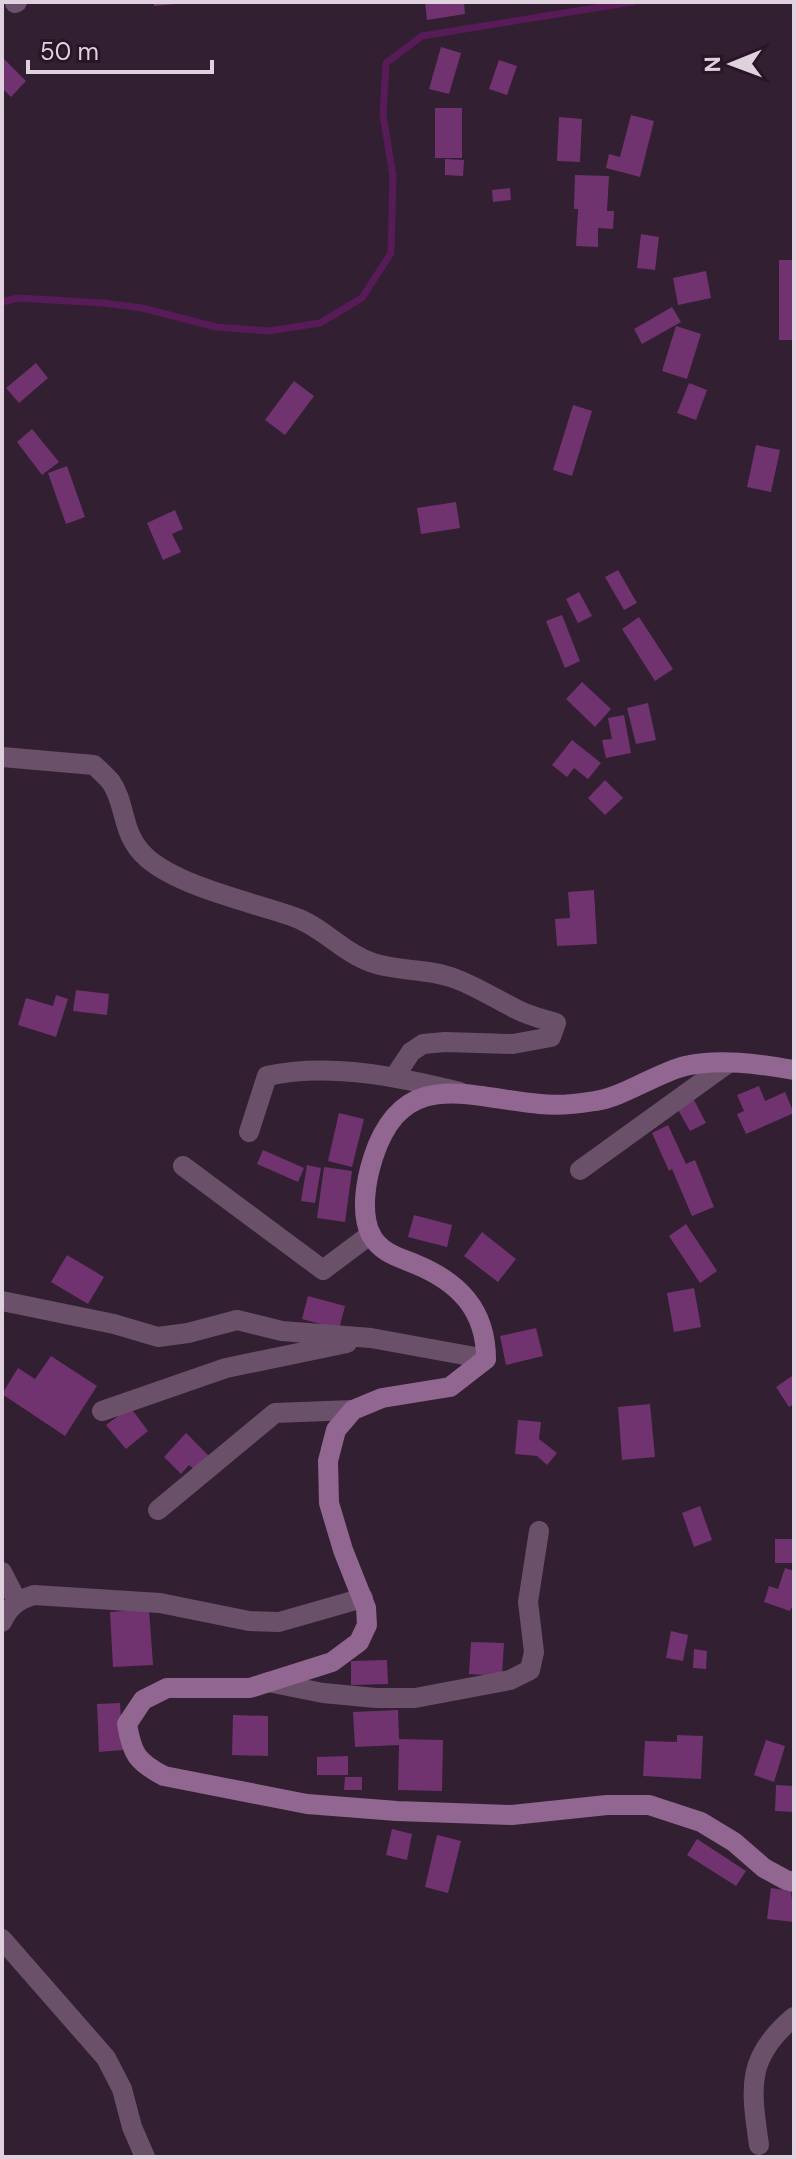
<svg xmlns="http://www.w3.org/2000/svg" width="796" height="2159" viewBox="0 0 796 2159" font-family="'DM Sans',sans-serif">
  <rect width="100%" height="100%" fill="#321f31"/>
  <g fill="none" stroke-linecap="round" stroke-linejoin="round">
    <path stroke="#571b58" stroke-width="7" d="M2 302 17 298 103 303 142 308 216 327 269 331 320 323 362 298 391 253 393 176 383 115 386 63 422 36 632 2"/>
  </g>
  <path fill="#703370" d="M154 2H176V4L154 6Z
    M425 2H464L465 14 427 20Z
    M441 47 461 53 449 94 429 89Z
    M2 57 26 81 11 97 2 88Z
    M499 60 517 66 507 95 489 89Z
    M435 108H462V158H435Z
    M631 115 654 121 640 177 606 168 609 154 620 157Z
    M559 117 582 119 580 162 557 161Z
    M445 159 464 160 463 176 445 175Z
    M575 175 609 176 607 211H614L613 229 598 228V247L576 246 578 209H574Z
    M510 188 511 200 493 202 492 190Z
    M641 234 659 237 655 270 637 268Z
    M779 260H794V340H779Z
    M706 271 711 298 678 305 673 278Z
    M672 307 681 322 642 344 634 329Z
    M676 326 701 334 687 379 662 371Z
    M36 363 48 378 19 403 6 388Z
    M294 381 314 396 285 435 265 420Z
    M689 383 707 390 696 420 677 413Z
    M573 405 592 411 572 476 553 470Z
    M32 429 59 462 42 475 17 442Z
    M756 445 780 450 771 492 747 487Z
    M67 466 85 517 66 524 48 473Z
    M456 502 460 528 421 534 417 508Z
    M175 510 183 529 172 534 181 552 163 560 147 523Z
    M618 570 637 603 624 610 605 577Z
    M579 592 592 616 578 623 566 599Z
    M562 615 580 661 565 668 546 621Z
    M639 617 673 669 655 681 622 629Z
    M582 682 611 709 595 727 566 699Z
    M648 703 656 740 636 744 627 708Z
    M624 715 631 753 606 758 602 740 612 739 608 718Z
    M572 740 601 763 588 779 574 768 567 777 552 765Z
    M605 780 623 798 605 815 588 798Z
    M594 890 597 944 557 946 555 919 570 918 568 892Z
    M76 990 109 994 107 1015 73 1011Z
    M56 995 68 999 56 1037 18 1025 26 998 53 1006Z
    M759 1086 765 1101 785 1092 794 1113 746 1134 737 1114 744 1111 737 1095Z
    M694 1100 706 1123 690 1131 677 1108Z
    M339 1113 364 1119 352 1167 328 1161Z
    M668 1125 686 1164 695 1160 714 1207 692 1216 672 1169 669 1171 652 1133Z
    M263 1150 304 1168 298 1182 257 1164Z
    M307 1165 321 1168 315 1203 301 1201Z
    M324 1167 352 1171 345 1222 317 1218Z
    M414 1215 452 1225 447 1247 408 1237Z
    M686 1224 717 1271 700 1283 669 1236Z
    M482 1232 516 1259 498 1282 464 1256Z
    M67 1255 104 1277 88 1304 51 1282Z
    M694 1288 701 1327 674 1332 667 1293Z
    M308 1296 345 1306 339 1329 302 1319Z
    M536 1328 543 1356 506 1365 500 1336Z
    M51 1356 97 1386 65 1436 2 1394 18 1368 35 1379Z
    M792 1376 794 1404 789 1407 776 1387Z
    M650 1404 655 1457 622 1460 618 1407Z
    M130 1407 148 1431 126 1449 106 1425Z
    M518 1420 541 1422 539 1439 557 1453 547 1465 537 1456 515 1454Z
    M186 1433 210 1457 196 1471 189 1465 181 1474 164 1457Z
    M700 1506 712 1540 694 1547 682 1513Z
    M775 1539H794V1563H775Z
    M785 1568 794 1571V1609L791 1608 790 1611 764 1602 769 1586 778 1589Z
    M149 1609 153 1665 113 1667 110 1612Z
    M671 1631 688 1635 683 1661 666 1658Z
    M471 1642 504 1643 502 1676 469 1674Z
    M694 1649 707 1651 706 1669 693 1668Z
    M387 1660 388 1684 351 1685V1661Z
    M120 1703 123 1750 99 1752 97 1704Z
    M398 1710 399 1739 443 1740 442 1791 398 1790 399 1745 355 1747 353 1712Z
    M233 1715 268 1716V1756L232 1755Z
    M677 1735 703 1736 701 1779 643 1776 645 1741 677 1742Z
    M766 1740 785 1746 774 1782 754 1775Z
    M348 1756V1775H317V1757Z
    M345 1777H362V1790H344Z
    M776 1785 794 1786V1812L775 1811Z
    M392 1829 412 1834 407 1860 386 1855Z
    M437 1835 461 1841 448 1893 425 1887Z
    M697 1839 746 1871 736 1886 687 1855Z
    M771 1888 791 1891 794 1922 767 1919Z"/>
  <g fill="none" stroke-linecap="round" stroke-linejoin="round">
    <path stroke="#6b506a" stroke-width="20" d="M15 3 17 2
      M2 757 94 765C99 770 106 776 111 782 127 805 120 834 147 858 180 887 252 902 294 917 323 927 343 953 373 963 400 972 429 968 456 979 477 987 496 999 516 1009 529 1016 543 1019 556 1023L551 1037 513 1044 445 1042 423 1044 411 1052 395 1076
      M249 1132 267 1076C329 1062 400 1077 460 1092
      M183 1166 323 1270 371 1234
      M580 1170 727 1064
      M2 1301 114 1324 158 1337 188 1333 237 1320 282 1331 371 1338 486 1359
      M102 1411 226 1368 347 1343
      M158 1510 275 1413 353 1410
      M2 1572 17 1601
      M2 1622C9 1606 18 1600 34 1595L160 1603 249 1621 279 1622 363 1598
      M268 1682 323 1693 376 1698H415L510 1680 530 1670 534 1652 528 1602 539 1531
      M2 1939 106 2058 122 2089 132 2127 145 2157
      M759 2145C751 2088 745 2058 794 2017"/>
    <path stroke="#916690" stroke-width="20" d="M794 1070C760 1064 719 1058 685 1066 657 1073 621 1098 595 1101 577 1104 558 1106 540 1104 468 1098 403 1065 373 1158 366 1180 360 1213 371 1235 381 1253 398 1257 415 1264 459 1282 486 1310 486 1359L450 1387 382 1398 353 1410 336 1430 328 1461 329 1503 343 1550 366 1608 367 1625 359 1642 332 1662 250 1688H167L143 1700 127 1724C132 1754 137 1762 164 1776L307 1804 397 1811 512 1815 607 1805H649L701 1822 734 1842 764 1868 786 1880 794 1882"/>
  </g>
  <rect width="796" height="2159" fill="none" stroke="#dfd2de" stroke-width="8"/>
  <g transform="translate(732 64) rotate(269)" stroke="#281627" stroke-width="6" paint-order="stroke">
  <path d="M0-6L14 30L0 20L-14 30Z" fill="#dfd2de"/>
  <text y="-12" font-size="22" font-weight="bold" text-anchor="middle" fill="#dfd2de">N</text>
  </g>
  <path d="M28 60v12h184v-12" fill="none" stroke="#dfd2de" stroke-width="4"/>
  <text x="40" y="60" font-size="24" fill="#dfd2de" stroke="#281627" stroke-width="6" paint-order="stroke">50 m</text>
</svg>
